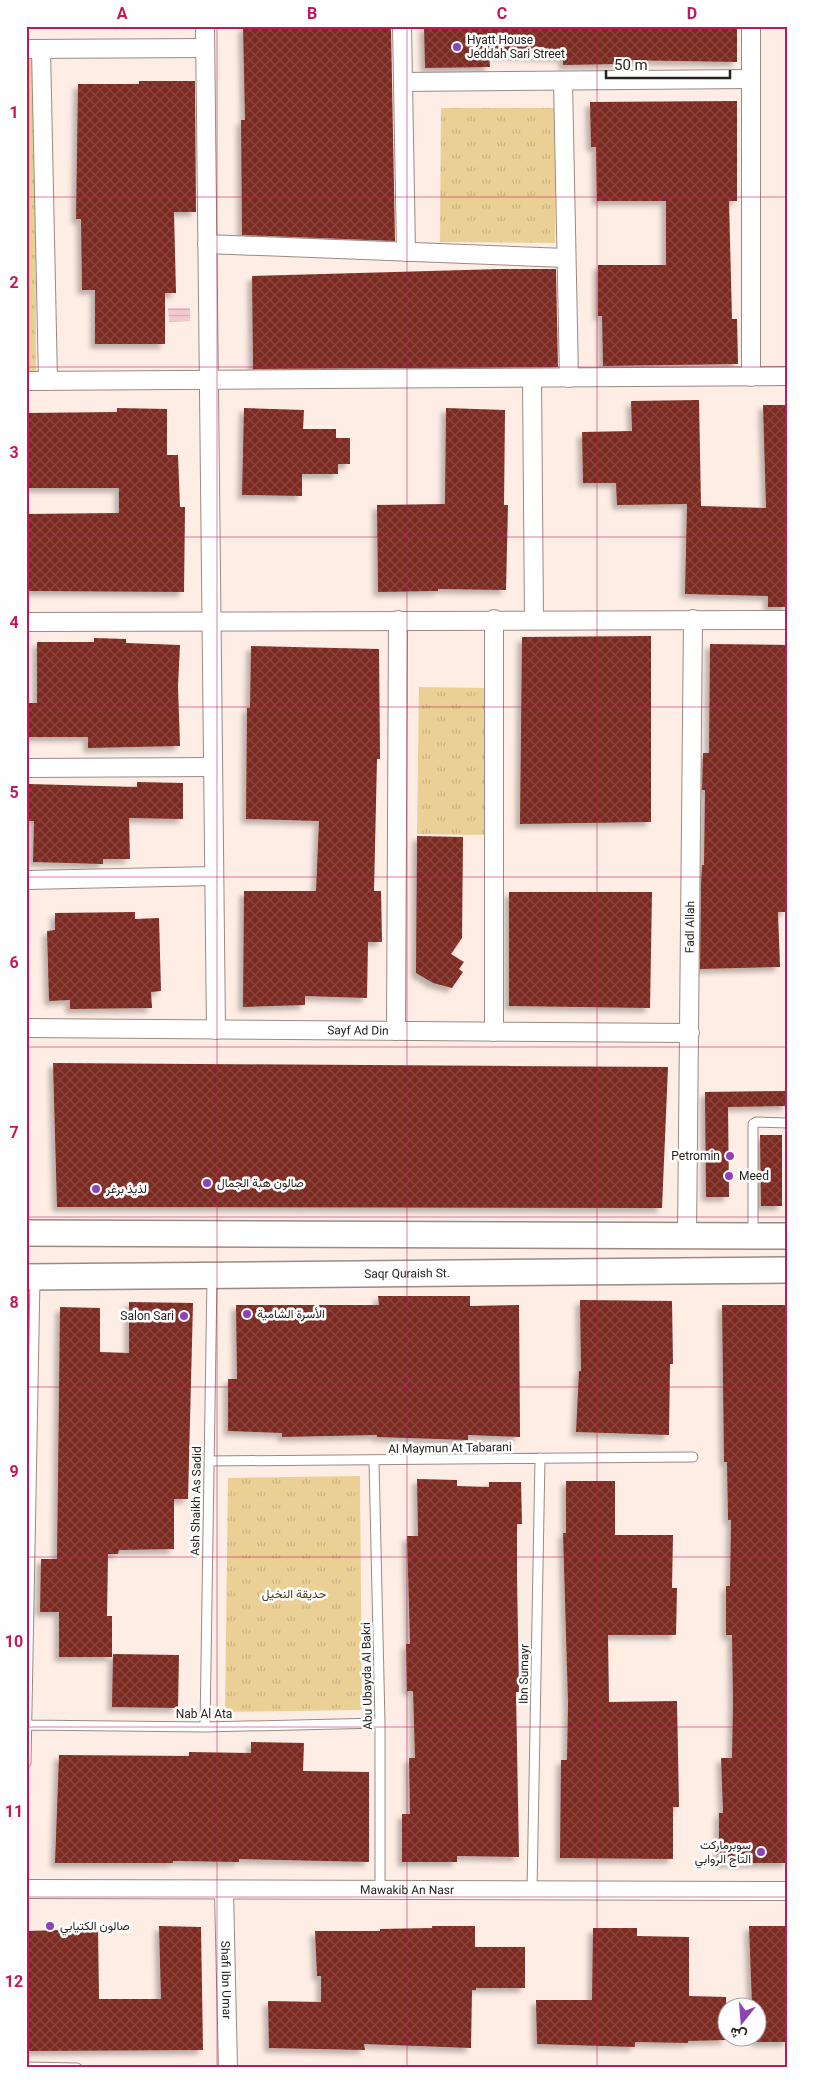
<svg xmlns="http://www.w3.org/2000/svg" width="814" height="2094" viewBox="0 0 814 2094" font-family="Roboto,Vazirmatn,sans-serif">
  <defs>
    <pattern id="park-tufts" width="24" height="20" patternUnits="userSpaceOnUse" patternTransform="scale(1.25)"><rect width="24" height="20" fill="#ebd096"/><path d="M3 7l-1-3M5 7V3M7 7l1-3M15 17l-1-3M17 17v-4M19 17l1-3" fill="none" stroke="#cab281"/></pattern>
    <pattern id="water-rules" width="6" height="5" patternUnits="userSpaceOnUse" patternTransform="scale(1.25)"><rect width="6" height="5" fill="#f4cacf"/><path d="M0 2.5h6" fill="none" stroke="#d1adb1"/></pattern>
    <pattern id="building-cross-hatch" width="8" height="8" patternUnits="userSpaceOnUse" patternTransform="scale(1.25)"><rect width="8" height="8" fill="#7d2920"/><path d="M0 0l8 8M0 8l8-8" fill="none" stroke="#8a473f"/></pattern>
    <filter id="shadow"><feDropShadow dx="-4.5" dy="4.5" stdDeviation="2.5" flood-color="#0004"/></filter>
  </defs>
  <rect width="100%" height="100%" fill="#feede5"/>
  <path fill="url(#park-tufts)" d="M35 57 36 375H26V58Z
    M441 108H556L555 243 440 242Z
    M419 687 489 688 487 835 417 834Z
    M360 1476 362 1710 225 1712 228 1478Z"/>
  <path fill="url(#water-rules)" d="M168 308H190V321L169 322Z"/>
  <path fill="url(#building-cross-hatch)" filter="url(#shadow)" d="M243 26H391L395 241 242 235 241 120H245Z
    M424 26H737V62L619 60V64L563 65V57L489 55 490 67 425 68Z
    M139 81H195L196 212H174L176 293H165V344H95V290H82L81 219H76L78 84H139Z
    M737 101V201H729L732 319H737L738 364 603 366 602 316H598V265H666V201H597L596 147H591L590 102Z
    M501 269H556L558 367 253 369 252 276Z
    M699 400 701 506 766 508 763 405H788V607H768V596L685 594 687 504 617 505 616 483H583L582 432 632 431 631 401Z
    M117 408 167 409V455H178L180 507H185L184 592 26 591V514L119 513V488H26V413L117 412Z
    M244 408 304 410 303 429H336V438H350V464H338V474H302V496L242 495Z
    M446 408 505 410 504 505H508L506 590 438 589V591L378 592 377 505 445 504Z
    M651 636V822L520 824 522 637Z
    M94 638 126 639V643L180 645 178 686 180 746 88 748V737H29V703H37V642H94Z
    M710 644 788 645V882L786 912H778L780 967 700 969 701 885 702 865H704L705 790H702L703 753H709Z
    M251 646 379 649 380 759H377L374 891H381L382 942H368L367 998 305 996V1005L243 1007 244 891H316L319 821 246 819 247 708H250Z
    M137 782 183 783V819L129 818 130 859H103V864L33 862 34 821H29V784L137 787Z
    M417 836 463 837 462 938 451 954 464 962 459 969 463 972 452 988 433 983 416 973Z
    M509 892H652L650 1008 509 1006Z
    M135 912V919L159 918 161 991 151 992 152 1008 70 1009V1000L49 1001 47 931 55 930V913Z
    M53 1063 668 1067 662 1208 57 1207Z
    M787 1091V1106L728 1107 729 1197H706L705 1092Z
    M760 1135H782V1206H761Z
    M378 1296H470V1306L519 1305 520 1437 468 1435V1440L377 1437V1435L282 1437V1433L228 1431V1379H237L236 1305H379Z
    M580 1300 672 1301 673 1364H670L669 1435 576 1432 579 1371H581Z
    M129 1302 193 1303 188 1499H174V1549L119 1550 118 1554H108L107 1616H112V1657H59V1612H40L41 1559H57L60 1307 100 1308V1352L129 1353Z
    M722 1305H788V1863H719V1813H723L721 1758H732L733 1703 732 1635H726V1586H730L731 1520H728L727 1462H724Z
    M417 1479 457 1480V1486L489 1487V1482H521L522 1524H517V1577L519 1692H516L519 1857 457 1856V1862H402V1814H410L409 1758H415L413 1691H407L406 1644H410L407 1536H418Z
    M566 1481H615V1535H673L672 1588H677L676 1635H608L609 1702 677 1701 679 1807H673V1859L560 1858 561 1760H567L568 1703 563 1533H566Z
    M113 1654 179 1655 178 1708 112 1707Z
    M251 1742 304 1743 303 1771 369 1772V1862L239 1859V1862L173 1861V1863H55L59 1755 189 1756V1752L251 1753Z
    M159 1926 201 1927 203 2050 26 2051V1931L60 1930V1927H98L99 1999H161Z
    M432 1926H475V1947H525V1988H476V1990H472L471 2048 364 2044 365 2050 269 2048 268 2001 321 2002V1976H317L315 1931H380V1929L432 1928Z
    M749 1926H788V2042H756V2006H752Z
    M593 1928H637V1936L689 1937V1996L726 1997V2040L688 2041V2043L635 2042V2047L537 2044 536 2000H592Z"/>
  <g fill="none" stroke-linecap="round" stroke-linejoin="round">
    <defs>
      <path id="lane" d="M753 1235V1124L756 1122 788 1123
        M209 1461 693 1457
        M374 1461 380 1723V1890
        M27 1725 205 1727 380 1723
        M205 1727 212 1277
        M26 1763 35 1279
        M532 1891 540 1458
        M26 2067 77 2068"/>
      <g id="street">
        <path d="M205 26 216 1030"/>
        <path d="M402 26 406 252"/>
        <path d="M26 49 205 48"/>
        <path d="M41 49 48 381"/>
        <path d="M563 81 569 378"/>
        <path d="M403 82 751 79"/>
        <path d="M207 244 566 258"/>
        <path d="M751 377V26"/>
        <path d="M532 378 534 620"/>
        <path d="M26 381 788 376"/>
        <path d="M494 619V1032"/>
        <path d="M26 622 788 620"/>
        <path d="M26 768 213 767"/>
        <path d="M26 880 214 876"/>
        <path id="s1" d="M26 1028 690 1033"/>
        <path d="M396 1031 398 620"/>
        <path id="s2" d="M687 1236 693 619"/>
        <path id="s3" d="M26 1889 788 1891"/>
        <path id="s4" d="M224 1891 228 2068"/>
      </g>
      <g id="secondary">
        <path d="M26 1233 788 1236"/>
        <path id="s5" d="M26 1277 788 1270"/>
      </g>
    </defs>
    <use href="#lane" stroke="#998a83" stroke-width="11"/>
    <use href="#street" stroke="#998a83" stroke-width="20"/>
    <use href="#secondary" stroke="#998a83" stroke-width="28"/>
    <use href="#lane" stroke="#fff" stroke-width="9"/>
    <use href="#street" stroke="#fff" stroke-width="18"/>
    <use href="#secondary" stroke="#fff" stroke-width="25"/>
  </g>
  <path fill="none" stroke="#c2185b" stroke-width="1" stroke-opacity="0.55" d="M217 26V2068M407 26V2068M597 26V2068M26 197H788M26 367H788M26 537H788M26 707H788M26 877H788M26 1047H788M26 1217H788M26 1387H788M26 1557H788M26 1727H788M26 1897H788"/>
  <g fill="#8e42b3" stroke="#fefefe" stroke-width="2">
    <circle cx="457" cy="47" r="5"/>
    <circle cx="730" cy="1156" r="5"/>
    <circle cx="729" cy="1176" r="5"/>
    <circle cx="207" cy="1183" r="5"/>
    <circle cx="96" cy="1189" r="5"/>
    <circle cx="247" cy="1314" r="5"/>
    <circle cx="184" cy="1316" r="5"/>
    <circle cx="761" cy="1852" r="5"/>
    <circle cx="50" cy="1926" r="5"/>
  </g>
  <g text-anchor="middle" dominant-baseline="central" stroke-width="5" stroke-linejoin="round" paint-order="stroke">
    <g font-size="12" fill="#27221f" stroke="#fefefe" text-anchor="start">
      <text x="467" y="40">Hyatt House<tspan x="467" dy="14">Jeddah Sari Street</tspan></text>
      <text x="720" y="1156" text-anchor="end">Petromin</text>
      <text x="739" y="1176">Meed</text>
      <text x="217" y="1183">صالون هبة الجمال</text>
      <text x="106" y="1189">لذيذ برغر</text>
      <text x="257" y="1314">الأسرة الشامية</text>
      <text x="174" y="1316" text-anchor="end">Salon Sari</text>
      <text x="751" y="1845" text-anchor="end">سوبرماركت<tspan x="751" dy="14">التاج الروابي</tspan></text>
      <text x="60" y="1926">صالون الكتيابي</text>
    </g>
    <g font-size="12" fill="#27221f" stroke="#fefefe">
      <text stroke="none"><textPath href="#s2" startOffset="309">Fadl Allah</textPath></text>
      <text stroke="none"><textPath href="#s1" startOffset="332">Sayf Ad Din</textPath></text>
      <text stroke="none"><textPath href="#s5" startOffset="381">Saqr Quraish St.</textPath></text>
      <text transform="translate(450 1448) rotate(-1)">Al Maymun At Tabarani</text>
      <text transform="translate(196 1501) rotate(-89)">Ash Shaikh As Sadid</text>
      <text transform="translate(524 1674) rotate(-89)">Ibn Sumayr</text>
      <text transform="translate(367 1676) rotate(-91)">Abu Ubayda Al Bakri</text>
      <text x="204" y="1714">Nab Al Ata</text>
      <text stroke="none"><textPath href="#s3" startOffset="381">Mawakib An Nasr</textPath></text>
      <text stroke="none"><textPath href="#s4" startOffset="89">Shafi Ibn Umar</textPath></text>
    </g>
    <g font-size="12" fill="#4a3912" stroke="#fefefe">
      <text x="294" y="1594">حديقة النخيل</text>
    </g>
  </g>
  <rect width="814" height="2094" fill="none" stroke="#fefefe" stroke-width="55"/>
  <g transform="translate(742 2022) rotate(197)"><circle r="24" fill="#fefefe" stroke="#a8a6a5"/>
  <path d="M0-4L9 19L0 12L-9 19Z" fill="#8e42b3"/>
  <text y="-8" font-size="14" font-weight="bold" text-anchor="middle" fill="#27221f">ش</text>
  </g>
  <path d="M606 70v8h124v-8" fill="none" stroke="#27221f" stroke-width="2.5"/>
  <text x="614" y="70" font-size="15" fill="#27221f" stroke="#fefefe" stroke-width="4" paint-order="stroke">50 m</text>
  <rect x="28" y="28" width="758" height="2038" fill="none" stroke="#c2185b" stroke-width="2"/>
  <g font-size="16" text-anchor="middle" font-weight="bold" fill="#c2185b">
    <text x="122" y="19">A</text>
    <text x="312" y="19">B</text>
    <text x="502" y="19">C</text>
    <text x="692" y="19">D</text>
    <text x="14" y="118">1</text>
    <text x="14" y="288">2</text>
    <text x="14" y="458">3</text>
    <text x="14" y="628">4</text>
    <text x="14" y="798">5</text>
    <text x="14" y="968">6</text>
    <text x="14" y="1138">7</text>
    <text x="14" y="1308">8</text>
    <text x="14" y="1477">9</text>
    <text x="14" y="1647">10</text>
    <text x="14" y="1817">11</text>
    <text x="14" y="1987">12</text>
  </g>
</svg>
